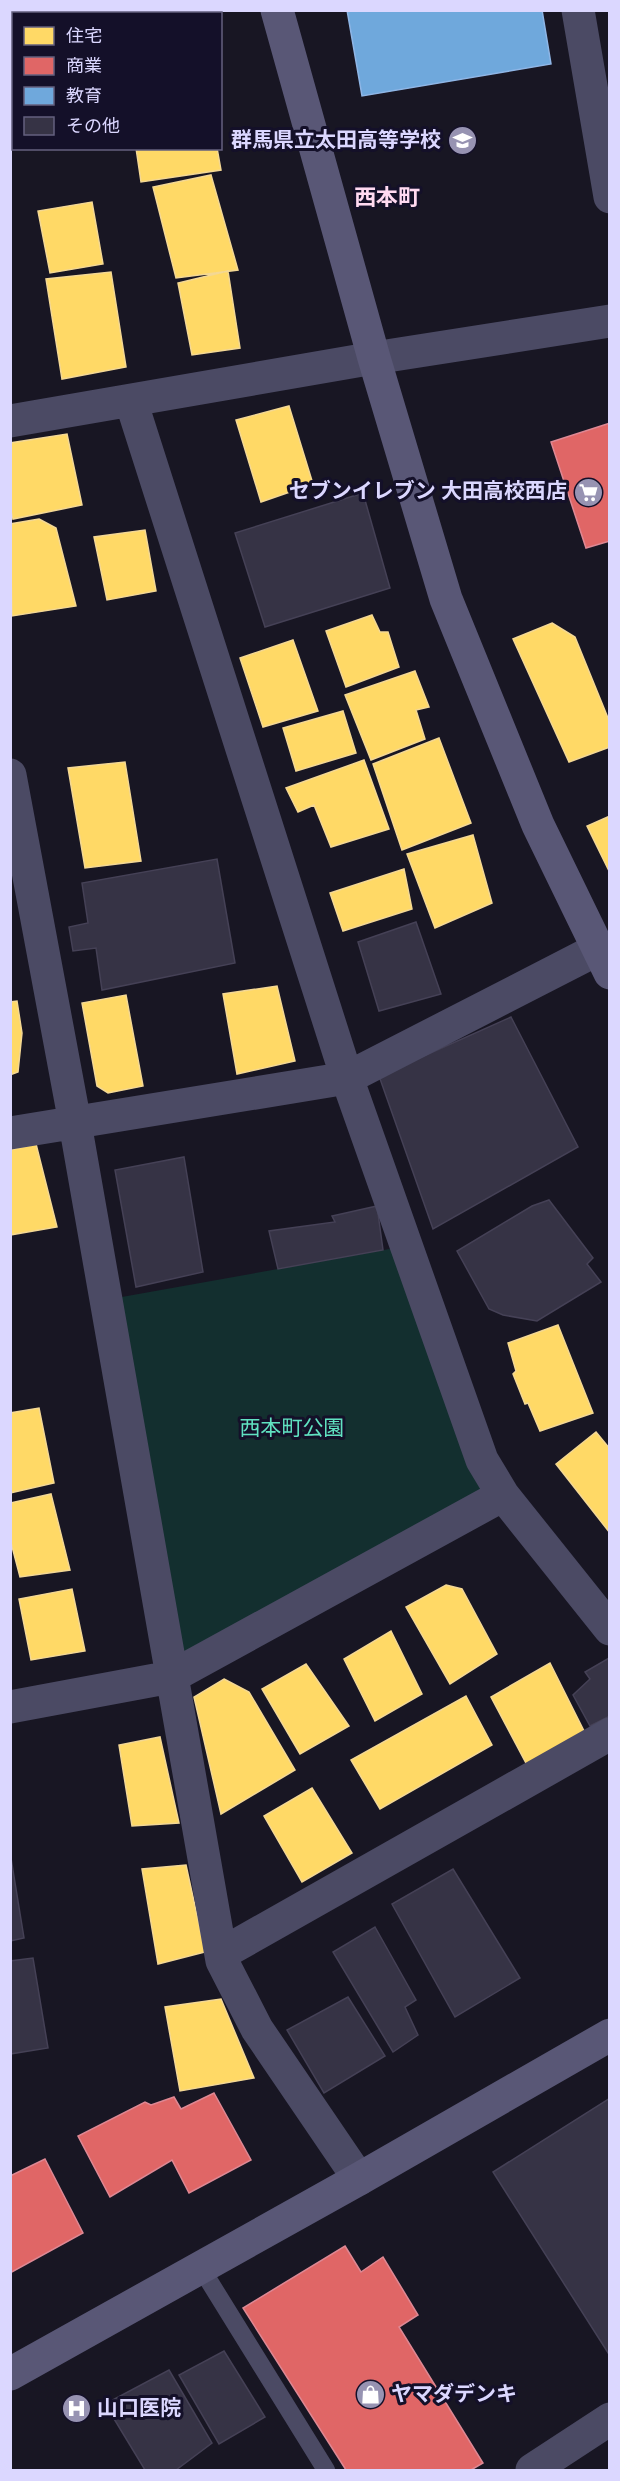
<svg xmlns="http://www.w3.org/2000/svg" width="620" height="2481" viewBox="0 0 620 2481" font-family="Overpass,'Noto Sans JP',sans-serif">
  <rect width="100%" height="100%" fill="#181623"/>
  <path fill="#132f2f" d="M406 1246 503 1495 171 1677 105 1300Z"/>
  <path fill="#ffd966" stroke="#f4d894" stroke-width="1.5" d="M10 10H22L23 14H14V99H10Z
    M55 10H115L116 14H55Z
    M145 10H206L207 14H145Z
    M136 148H217L221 170 141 182Z
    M211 175 238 270 176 278 153 187Z
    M92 202 103 264 50 273 38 211Z
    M228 271 240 348 192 355 178 283Z
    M111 272 126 367 62 379 46 279Z
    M289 406 313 484 261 502 236 420Z
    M67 434 82 505 13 519 10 507V443Z
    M39 519 56 528 76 606 12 616 10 524Z
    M145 530 156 591 107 600 94 537Z
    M372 615 380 632H388L399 667 346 687 326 631Z
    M552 623 575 637 610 723V747L569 762 513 639Z
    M293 640 318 711 263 727 240 658Z
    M415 671 429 707 416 710 425 739 371 760 345 695Z
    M343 711 356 753 296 771 283 728Z
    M439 738 471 823 402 850 373 764Z
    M364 760 389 829 331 847 314 805 298 812 286 788Z
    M125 762 141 861 85 868 68 768Z
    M610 816V873L587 826Z
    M473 835 492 903 435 928 407 854Z
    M404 869 412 909 343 931 330 893Z
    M277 986 295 1061 237 1074 223 994Z
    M126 995 143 1086 108 1093 97 1086 82 1003Z
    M17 1001 22 1033 18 1072 10 1075V1002Z
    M36 1144 57 1227 10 1235V1150Z
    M558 1325 593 1413 540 1431 528 1403 525 1404 513 1374 516 1371 508 1343Z
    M39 1408 54 1483 10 1493V1413Z
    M596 1432 610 1449V1533L556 1464Z
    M51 1494 70 1570 20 1577 10 1539V1503Z
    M446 1585 462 1589 497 1654 450 1684 406 1607Z
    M72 1589 85 1651 31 1660 19 1599Z
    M391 1631 422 1694 375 1721 344 1659Z
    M550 1663 584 1731 527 1765 491 1697Z
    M306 1664 349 1726 300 1754 262 1689Z
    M224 1679 249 1692 295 1770 221 1814 194 1697Z
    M466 1696 492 1745 380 1809 351 1760Z
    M160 1737 179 1823 132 1826 119 1745Z
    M312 1788 352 1853 302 1882 264 1816Z
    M186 1865 205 1952 158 1964 142 1869Z
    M221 1999 254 2078 180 2091 165 2007Z"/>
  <path fill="#e06666" stroke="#de8894" stroke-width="1.5" d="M610 423V541L586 548 551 442Z
    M214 2093 251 2160 189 2193 172 2160 110 2197 78 2136 145 2102 151 2105 174 2097 181 2109Z
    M45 2159 83 2233 10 2273V2176Z
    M345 2246 361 2272 383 2257 418 2315 399 2327 483 2463 471 2470H346L243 2308Z"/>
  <path fill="#6fa8dc" stroke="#8fb6e6" stroke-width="1.5" d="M347 10H542L551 64 362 96Z"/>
  <path fill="#363345" stroke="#454156" stroke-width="1.5" d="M363 493 390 588 265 627 235 533Z
    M217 859 235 963 102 990 96 948 73 951 69 927 88 923 82 883Z
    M416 922 441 994 379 1011 358 942Z
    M511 1017 578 1147 433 1229 379 1076Z
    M184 1157 203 1272 136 1287 115 1170Z
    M549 1200 593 1258 587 1264 601 1282 537 1321 503 1315 489 1309 457 1251 532 1206Z
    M377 1206 383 1250 278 1269 269 1231 335 1222 332 1216Z
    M609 1658 610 1716 590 1726 573 1695 590 1679 585 1672Z
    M11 1858 24 1938 10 1941V1858Z
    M453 1869 520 1978 455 2017 392 1904Z
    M375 1927 416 2000 405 2007 418 2035 393 2052 333 1952Z
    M33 1958 48 2048 10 2054V1961Z
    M348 1997 385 2056 324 2093 287 2030Z
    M610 2098V2356L493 2172Z
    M224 2351 265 2417 219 2444 179 2375Z
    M169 2370 212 2443 176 2470H145L105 2404Z"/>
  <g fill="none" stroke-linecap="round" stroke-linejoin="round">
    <path stroke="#4b4a64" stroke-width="18" d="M201 2268 326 2470"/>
    <path stroke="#4b4a64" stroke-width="33" d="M578 10 610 197
      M131 401 347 1078 482 1460 503 1495 610 1629
      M10 421 374 358 610 321
      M10 775 75 1123 222 1961 257 2029 359 2179
      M10 1133 347 1078 598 949
      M10 1707 171 1677 503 1495
      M221 1954 610 1734
      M532 2470 610 2419"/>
    <path stroke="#595776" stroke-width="33" d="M277 10 374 358 446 599 538 825 610 973
      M10 2374 359 2179 610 2035"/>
  </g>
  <defs>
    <symbol id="school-disc" viewBox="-11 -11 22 22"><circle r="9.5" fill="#9793b2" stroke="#141029"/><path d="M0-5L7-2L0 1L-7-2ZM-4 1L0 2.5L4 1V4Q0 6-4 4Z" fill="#fff"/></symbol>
    <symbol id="supermarket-disc" viewBox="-11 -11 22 22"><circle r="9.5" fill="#9793b2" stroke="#141029"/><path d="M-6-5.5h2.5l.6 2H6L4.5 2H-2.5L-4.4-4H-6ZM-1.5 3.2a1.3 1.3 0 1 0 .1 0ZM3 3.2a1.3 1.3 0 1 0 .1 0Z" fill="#fff"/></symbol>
    <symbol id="shop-disc" viewBox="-11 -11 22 22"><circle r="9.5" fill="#9793b2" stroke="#141029"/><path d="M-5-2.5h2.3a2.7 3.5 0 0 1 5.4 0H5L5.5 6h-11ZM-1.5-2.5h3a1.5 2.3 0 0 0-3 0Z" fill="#fff"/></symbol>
    <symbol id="hospital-disc" viewBox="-11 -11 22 22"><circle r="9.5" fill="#9793b2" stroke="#141029"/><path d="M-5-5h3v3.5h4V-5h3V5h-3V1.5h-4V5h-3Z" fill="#fff"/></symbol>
  </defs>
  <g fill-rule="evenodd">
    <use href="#school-disc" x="446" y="124" width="33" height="33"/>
    <use href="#supermarket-disc" x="572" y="476" width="33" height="33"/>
    <use href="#shop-disc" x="354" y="2378" width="33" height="33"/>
    <use href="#hospital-disc" x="60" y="2392" width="33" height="33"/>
  </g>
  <g text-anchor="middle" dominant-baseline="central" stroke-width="6" stroke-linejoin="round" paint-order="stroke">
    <g font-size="21" font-weight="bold" fill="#dbd7ff" stroke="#141029" text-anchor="end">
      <text x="441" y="141">群馬県立太田高等学校</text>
      <text x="567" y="492">セブンイレブン 大田高校西店</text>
      <text x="391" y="2395" text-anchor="start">ヤマダデンキ</text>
      <text x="97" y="2409" text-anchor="start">山口医院</text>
    </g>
    <g font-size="21" fill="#60e2c1" stroke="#141029">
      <text x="292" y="1429">西本町公園</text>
    </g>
    <g font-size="22" font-weight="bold" fill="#ffd9f1" stroke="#141029">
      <text x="387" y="199">西本町</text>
    </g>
  </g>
  <rect width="620" height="2481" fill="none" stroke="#dbd7ff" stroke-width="24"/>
  <rect x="12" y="12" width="210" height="138" fill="#141029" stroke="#64607f" stroke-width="1.5"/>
  <rect x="24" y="27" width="30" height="18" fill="#ffd966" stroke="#64607f" stroke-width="1.5"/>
  <text x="66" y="42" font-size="18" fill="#dbd7ff">住宅</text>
  <rect x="24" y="57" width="30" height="18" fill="#e06666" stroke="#64607f" stroke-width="1.5"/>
  <text x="66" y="72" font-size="18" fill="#dbd7ff">商業</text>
  <rect x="24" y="87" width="30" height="18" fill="#6fa8dc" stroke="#64607f" stroke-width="1.5"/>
  <text x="66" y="102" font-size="18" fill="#dbd7ff">教育</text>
  <rect x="24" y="117" width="30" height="18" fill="#363345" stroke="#64607f" stroke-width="1.5"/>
  <text x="66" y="132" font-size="18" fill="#dbd7ff">その他</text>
</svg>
